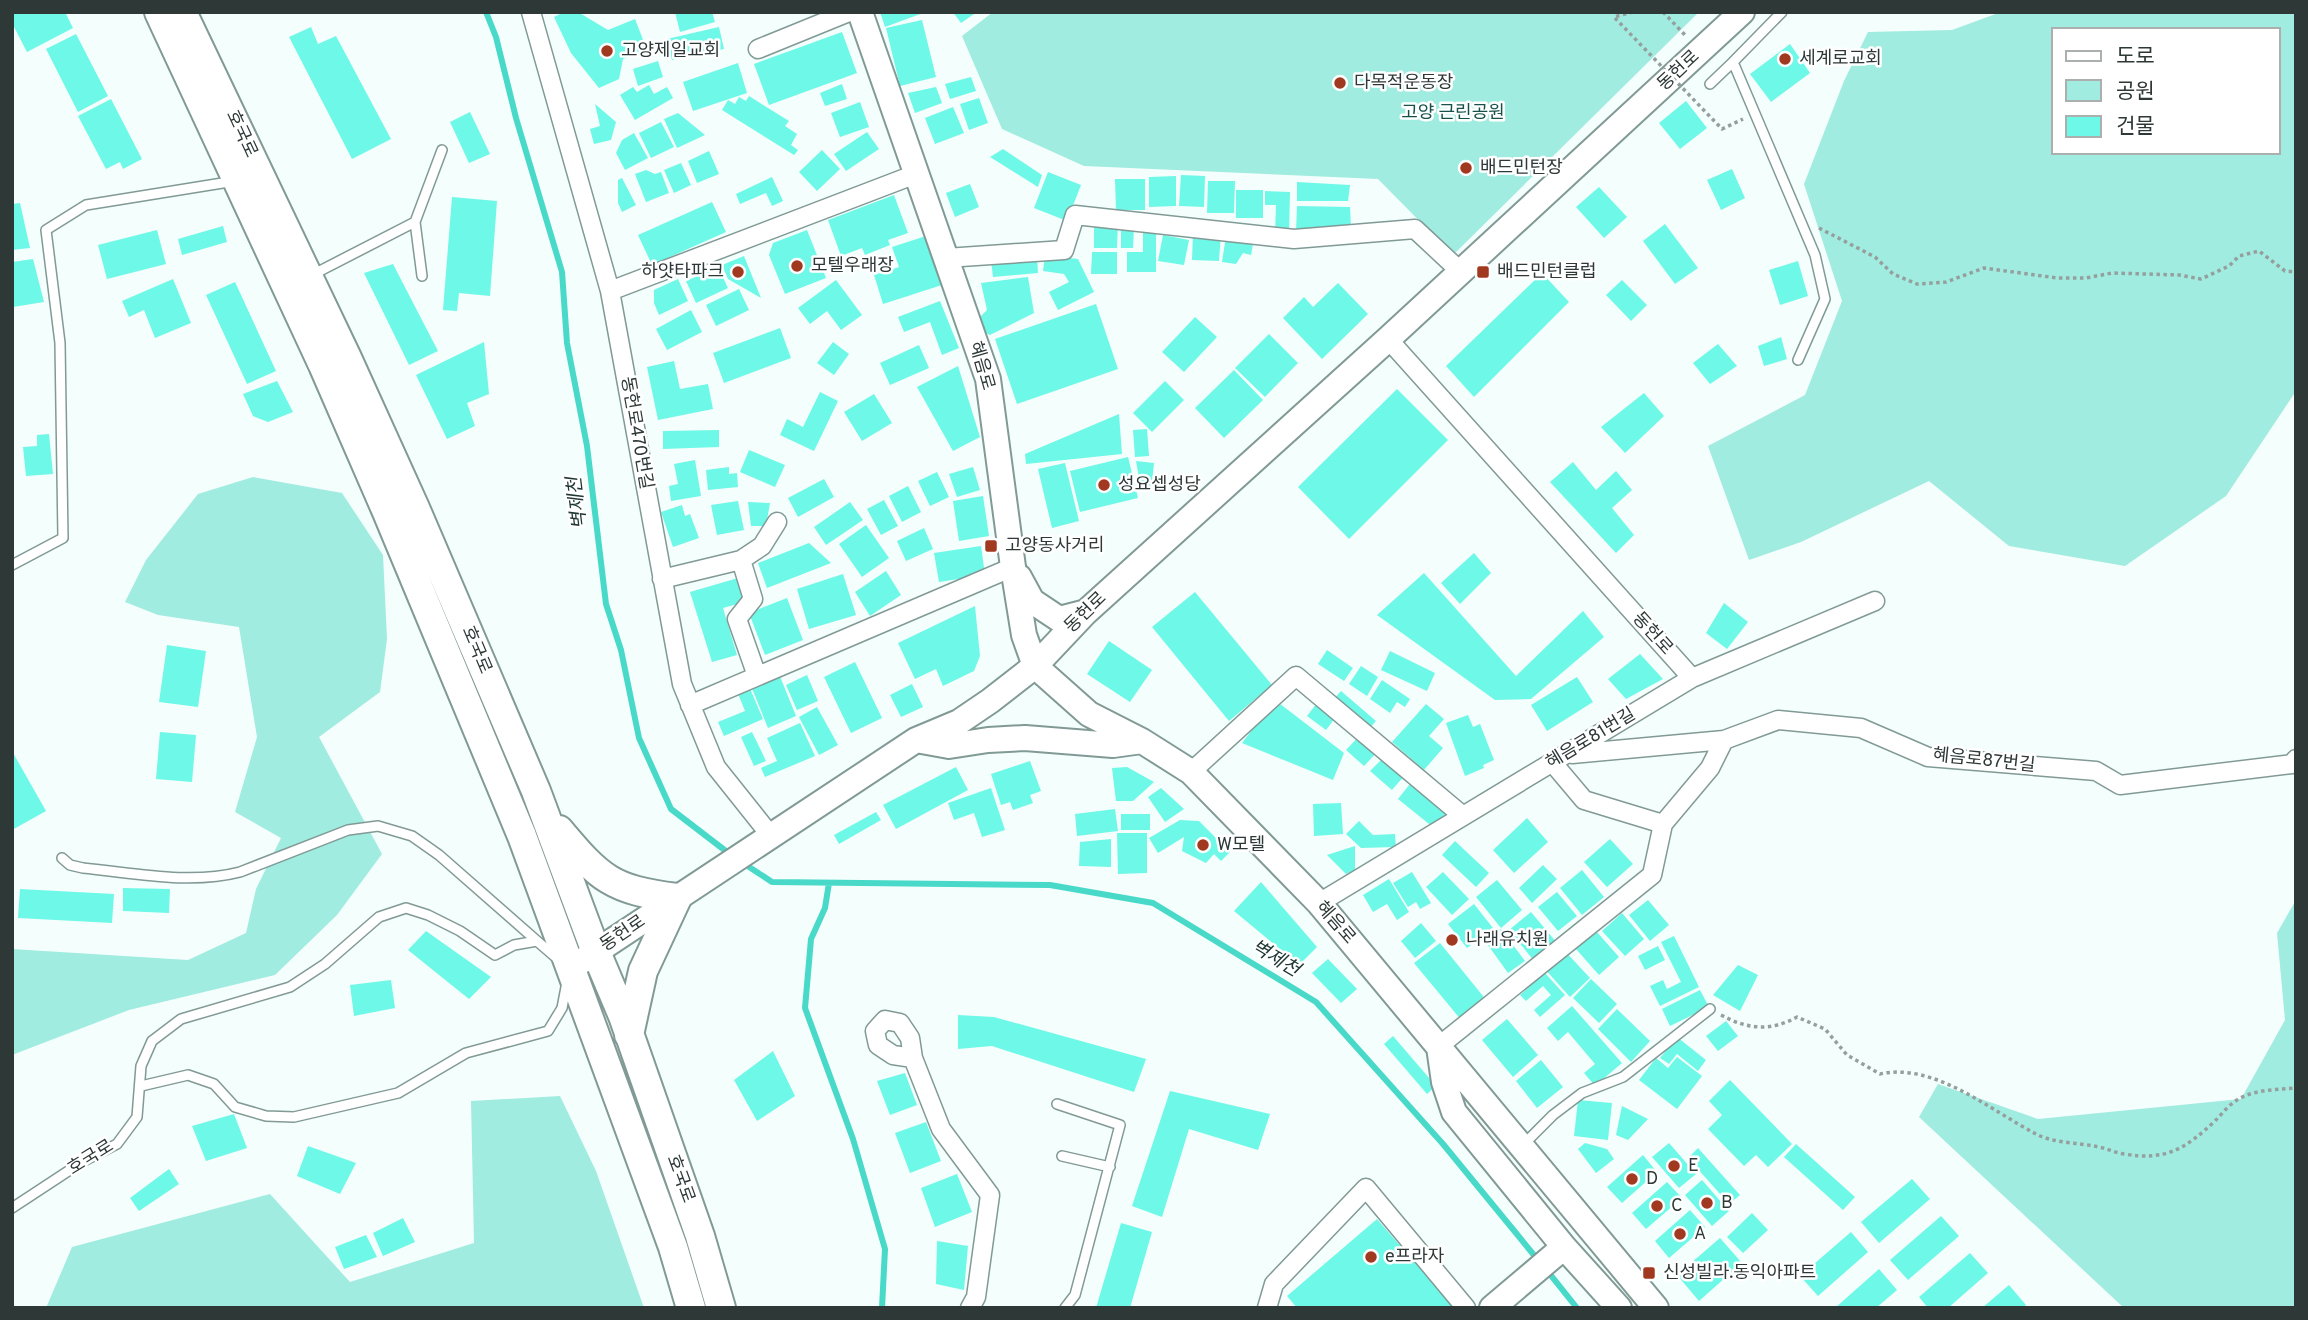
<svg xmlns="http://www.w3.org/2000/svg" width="2308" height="1320" viewBox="0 0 2308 1320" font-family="Overpass,'Noto Sans KR',sans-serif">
  <rect width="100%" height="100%" fill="#f4fefc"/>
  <path fill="#a1ece0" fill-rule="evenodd" d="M993 12H1699L1453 255 1378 179 1084 166 1002 129 962 36Z
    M2001 12H2296V391L2226 496 2125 566 2009 546 1929 481 1801 542 1749 560 1708 446 1805 395 1842 301 1804 184 1844 81 1868 32 1952 30ZM2054 30H2278V152H2054Z
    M253 477 342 493 383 555 387 639 380 692 319 737 382 854 337 915 275 975 129 1010 12 1055V949L188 960 246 933 256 889 281 838 235 812 257 737 239 627 158 615 125 602 146 560 198 494Z
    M2296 900V1308H2124L1919 1117 1938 1084 2038 1119 2241 1099 2285 1020 2277 933Z
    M560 1096 596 1171 644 1308H46L72 1247 270 1194 350 1282 474 1243 471 1101Z"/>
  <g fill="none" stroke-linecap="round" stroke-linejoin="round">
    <path stroke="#49d9c8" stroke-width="6" d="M486 12 496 37 516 118 562 272 567 343 587 446 606 604 621 650 639 738 671 809 731 855
      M743 863 772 882 1050 885 1153 903 1316 1002 1443 1144 1538 1260
      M829 883 825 908 811 939 805 1008 853 1139 885 1249 882 1308
      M1545 1268 1577 1308"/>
  </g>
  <path fill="#6ef8e7" d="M12 12H65L73 28 27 52 12 23Z
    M564 12H578L608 30 635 19 647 50 623 59 619 79 599 88 571 53 554 17Z
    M675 12H712L715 22 680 32Z
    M880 12H923V13L885 27Z
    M953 12H977L961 23Z
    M922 20 936 77 900 86 886 28Z
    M311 27 318 44 336 36 391 139 352 159 289 37Z
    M719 27 724 49 672 60 667 39Z
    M842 32 857 73 769 105 754 64Z
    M76 34 108 96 78 112 46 49Z
    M1790 44 1810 73 1771 102 1750 74Z
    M658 61 663 77 638 86 633 69Z
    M738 63 747 93 693 111 683 82Z
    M971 77 976 91 950 99 945 84Z
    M842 84 847 99 825 106 820 93Z
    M649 85 654 94 667 87 673 98 635 120 620 95 633 87 637 92Z
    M936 87 942 103 915 113 908 93Z
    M749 96 789 121 785 126 797 134 791 145 798 150 794 155 722 110 728 100 735 104 739 97 746 101Z
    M979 98 988 123 969 130 960 104Z
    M111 99 142 159 123 169 120 162 106 169 78 116Z
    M1686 101 1707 128 1680 149 1659 123Z
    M860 102 869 127 840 137 831 113Z
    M595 104 616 122 611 140 594 144 590 129 600 126Z
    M953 107 964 133 935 144 925 118Z
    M470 112 490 154 469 163 450 122Z
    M678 113 705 135 677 148 664 119Z
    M661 122 674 147 651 158 639 133Z
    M867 132 879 149 846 171 834 154Z
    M634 133 648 158 625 170 616 153 622 140Z
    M1003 149 1042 175 1038 187 990 157Z
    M822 150 840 169 817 191 799 172Z
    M709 151 719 174 697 183 688 161Z
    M681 163 691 185 674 193 664 170Z
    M1732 169 1745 198 1721 210 1707 180Z
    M646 170 655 174 661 172 669 193 646 202 635 174Z
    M1048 172 1081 185 1067 221 1034 208Z
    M1181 175 1205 176 1204 207 1179 206Z
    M1176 176V206L1149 207V177Z
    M772 177 783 201 772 206 766 193 740 204 736 194Z
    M622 178 636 205 622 212 618 203V180Z
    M1115 179H1145V210H1116Z
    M1208 181H1235L1234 213H1207Z
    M1297 182 1350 185 1348 201H1297Z
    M970 184 979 207 955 217 946 193Z
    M1599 187 1627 217 1604 238 1576 207Z
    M1236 190H1263V218H1236Z
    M1265 191 1290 192 1289 235 1275 234 1276 205H1265Z
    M894 195 908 233 888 240 890 245 865 255 862 248 841 256 828 220Z
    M452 197 497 201 490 296 459 293 457 311 443 310Z
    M712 202 726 232 652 265 638 235Z
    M20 203 30 248 12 250V204Z
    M1297 206 1350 207 1351 228 1296 232Z
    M1094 223H1118L1117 248H1094Z
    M1665 224 1698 268 1675 284 1643 241Z
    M223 226 227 242 182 255 178 239Z
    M1121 227H1134L1133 248H1121Z
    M1143 228H1156V272H1127V252H1143Z
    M157 230 166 264 107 279 98 245Z
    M807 230 826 278 785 294 769 255 773 243Z
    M1193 232 1221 233 1219 261 1192 260Z
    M1163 235 1189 240 1184 265 1158 261Z
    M926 236 942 285 883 304 874 275 899 267 892 247Z
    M1226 236 1254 239 1251 255 1243 253 1236 264 1222 262Z
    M1092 252H1117V274H1091Z
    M1045 255 1078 259 1094 292 1058 310 1049 292 1069 282 1064 274 1043 271Z
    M744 256 761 298 728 279 722 265Z
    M1037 256 1038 273 993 277 991 260Z
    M33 259 44 302 13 307 12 262Z
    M1798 261 1808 296 1780 305 1769 270Z
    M393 264 438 351 409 365 364 273Z
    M718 267 728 288 696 303 686 281Z
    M1542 273 1569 302 1474 397 1446 366Z
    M1028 277 1034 313 990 335 979 330V318L987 310 981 283Z
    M173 279 191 323 155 338 144 310 129 317 122 301Z
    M678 279 688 301 659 315 654 303V290Z
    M836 280 862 315 841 330 827 311 810 324 798 308Z
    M1622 280 1647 305 1631 321 1606 295Z
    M235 282 276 371 247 384 206 295Z
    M1338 283 1368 314 1322 359 1283 318 1304 297 1313 307Z
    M739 289 749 310 716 326 706 305Z
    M940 301 959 348 942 355 930 322 904 332 898 317Z
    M1096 304 1118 369 1017 404 995 339Z
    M691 310 702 332 667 350 656 329Z
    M1195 317 1217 337 1184 372 1162 352Z
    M780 328 791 358 724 383 713 353Z
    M1269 334 1298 363 1265 397 1235 368Z
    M1781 337 1787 359 1764 366 1758 346Z
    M484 342 489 394 467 403 475 426 447 439 416 375Z
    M833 342 849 354 834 375 817 363Z
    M1718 344 1737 366 1710 384 1693 363Z
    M919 345 929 368 890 385 880 363Z
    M674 361 680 389 708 384 713 409 658 420 647 367Z
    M958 366 980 437 953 451 917 387Z
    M1234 370 1263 400 1224 438 1195 408Z
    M277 381 293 412 268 422 253 416 243 394Z
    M1165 381 1184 400 1152 432 1133 413Z
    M1397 389 1448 440 1349 539 1298 487Z
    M820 392 838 401 814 451 780 435 787 419 803 427Z
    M1644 393 1664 416 1625 453 1601 427Z
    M874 394 892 423 862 441 844 412Z
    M1119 414 1122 454 1026 464 1025 454Z
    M1147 429 1149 456 1135 457 1133 430Z
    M719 430V447L663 449V431Z
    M49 434 53 474 26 476 23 447 37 446V435Z
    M749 450 785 465 775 487 740 472Z
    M1128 457 1138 498 1080 512 1070 471Z
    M695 460 701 496 671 501 669 486 678 484 674 464Z
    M1136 461 1154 463 1151 491 1141 490Z
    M1573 462 1596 490 1616 471 1632 490 1612 508 1634 535 1616 553 1550 482Z
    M1065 463 1079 521 1052 528 1038 469Z
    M729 467V474L737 473 738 487 708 490 706 470Z
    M973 467 980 490 957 497 949 474Z
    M937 472 949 497 930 506 918 481Z
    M824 479 834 497 798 517 788 498Z
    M908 486 921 512 902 522 889 496Z
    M983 496 989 536 959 541 953 501Z
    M884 500 898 526 881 535 867 509Z
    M738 501 744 530 717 535 711 505Z
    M748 502 770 503 766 526H751Z
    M850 502 863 520 826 545 814 527Z
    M682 505 685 516 690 514 699 538 673 547 661 512Z
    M866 525 889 558 862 577 839 544Z
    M924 528 933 549 906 561 897 541Z
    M809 543 831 563 767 588 758 563Z
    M981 546 985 575 939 582 934 553Z
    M1474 553 1491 573 1460 604 1441 583Z
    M886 571 901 595 870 616 855 592Z
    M1424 573 1516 676 1583 611 1604 637 1531 699 1495 700 1377 615Z
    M843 574 856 615 809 629 797 589Z
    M738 578 745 602 723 608 737 655 712 662 690 592Z
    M1195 592 1272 685 1229 721 1152 627Z
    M787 598 803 640 765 655 749 613Z
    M1724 603 1748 622 1727 649 1706 633Z
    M975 606 980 656 974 671 943 686 936 669 915 679 898 643Z
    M1109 641 1152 670 1130 702 1087 674Z
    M167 645 206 651 198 707 159 702Z
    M1327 650 1353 668 1344 681 1318 664Z
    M1390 651 1435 673 1427 691 1381 670Z
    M1640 654 1663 679 1626 699 1608 679Z
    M855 662 882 718 851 733 824 677Z
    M1361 666 1378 677 1367 696 1349 684Z
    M779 674 796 716 768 728 751 686Z
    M807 675 818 701 797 710 786 685Z
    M1577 677 1593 702 1547 731 1531 705Z
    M1382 680 1410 699 1405 707 1397 702 1390 713 1370 699Z
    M748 684 763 719 724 736 718 722 745 711 736 689Z
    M912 684 923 707 901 717 890 695Z
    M1341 691 1376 721 1367 731 1332 701Z
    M1320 699 1339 713 1326 730 1307 716Z
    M1275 700 1344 753 1333 780 1242 743Z
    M1426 704 1444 719 1429 736 1443 748 1424 770 1392 742Z
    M817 707 838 745 819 755 799 717Z
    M1468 715 1473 727 1480 724 1494 760 1483 765 1484 768 1465 776 1446 723Z
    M800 723 815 756 765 777 761 768 777 761 767 738Z
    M160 732 196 735 192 782 156 779Z
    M752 732 766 761 754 766 741 737Z
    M1362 733 1380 749 1364 766 1346 750Z
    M12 751 46 811 12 830Z
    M1384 757 1405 775 1392 790 1370 771Z
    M1030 761 1041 791 1030 795 1033 803 1013 810 1010 802 1001 805 991 774Z
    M956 767 968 790 896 829 883 805Z
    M1127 767 1154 782 1133 801H1116L1112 768Z
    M1413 780 1441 803 1445 814 1434 828 1398 799Z
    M991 788 1005 830 982 837 974 813 954 820 948 803Z
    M1161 788 1184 809 1165 822 1148 797Z
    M1341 803 1343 834 1314 836 1313 804Z
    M1115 809 1118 831 1077 836 1075 814Z
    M876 812 881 820 839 844 834 835Z
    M1121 814H1150V830H1121Z
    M1527 818 1548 842 1514 873 1493 850Z
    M1180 820 1199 821 1230 852 1221 861 1214 854 1206 863 1182 851 1184 837 1158 853 1149 838Z
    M1359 821 1373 835 1395 834 1396 847 1361 848 1346 834Z
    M1117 833H1147V873L1118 874Z
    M1111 839V867L1079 866 1080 842Z
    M1610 839 1633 864 1607 887 1584 862Z
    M1455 841 1489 873 1476 887 1442 855Z
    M1355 846V870L1346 874 1327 855Z
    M1543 865 1557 879 1532 903 1519 888Z
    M1582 870 1604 897 1582 915 1560 888Z
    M1412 872 1431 903 1420 909 1416 902 1408 907 1393 883Z
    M1443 872 1469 899 1452 915 1426 887Z
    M1389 879 1409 912 1397 920 1387 904 1373 912 1363 895Z
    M1497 880 1522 910 1501 928 1476 897Z
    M1261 882 1317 947 1299 965 1234 911Z
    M123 888 170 889 169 913 123 911Z
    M20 889 114 894 112 923 18 918Z
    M1557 892 1577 916 1558 931 1538 907Z
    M1648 900 1669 925 1650 941 1629 915Z
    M1474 904 1493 928 1467 948 1448 924Z
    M1531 912 1557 943 1535 962 1509 930Z
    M1622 913 1644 939 1625 956 1602 931Z
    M1421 923 1436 941 1415 958 1401 941Z
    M1501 929 1525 961 1508 973 1485 941Z
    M426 931 491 977 469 999 408 950Z
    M1596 931 1619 957 1599 975 1576 949Z
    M1674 936 1699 987 1660 1006 1650 986 1663 980 1667 989 1681 982 1661 942Z
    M1440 943 1487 1001 1462 1021 1414 963Z
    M1658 946 1665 960 1645 970 1638 956Z
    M1563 949 1590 978 1570 997 1543 967Z
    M1328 959 1357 989 1341 1003 1312 973Z
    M1738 965 1758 975 1740 1011 1713 995Z
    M1545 973 1565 995 1540 1017 1534 1010 1551 995 1543 986 1526 1001 1520 995Z
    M1591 979 1617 1004 1599 1023 1573 998Z
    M391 980 395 1008 354 1016 350 985Z
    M1700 990 1709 1007 1670 1026 1662 1009Z
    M1572 1006 1622 1063 1595 1086 1584 1073 1595 1064 1568 1032 1558 1041 1547 1028Z
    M1617 1009 1650 1041 1631 1062 1598 1029Z
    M958 1015 994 1017 1146 1059 1134 1092 992 1046 958 1049Z
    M1507 1019 1538 1055 1513 1077 1482 1040Z
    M1726 1021 1738 1036 1718 1051 1706 1036Z
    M1393 1036 1436 1086 1427 1094 1384 1044Z
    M1677 1037 1706 1060 1698 1071 1677 1054 1669 1064 1660 1058Z
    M773 1051 795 1096 757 1121 734 1080Z
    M1677 1057 1702 1076 1677 1109 1639 1080 1656 1058 1668 1068Z
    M1541 1060 1563 1087 1537 1108 1516 1081Z
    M905 1073 917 1105 890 1115 877 1081Z
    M1730 1080 1792 1144 1768 1167 1756 1155 1744 1166 1708 1129 1722 1115 1709 1101Z
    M1170 1091 1270 1114 1258 1150 1189 1129 1162 1217 1132 1206Z
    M1578 1100 1612 1103 1608 1140 1574 1136Z
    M1622 1106 1648 1119 1628 1140 1616 1135Z
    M234 1114 247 1148 206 1161 192 1126Z
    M926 1122 941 1161 910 1173 895 1133Z
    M1585 1143 1607 1149 1614 1159 1596 1173 1578 1149Z
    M1669 1143 1696 1174 1679 1188 1652 1157Z
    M1796 1144 1855 1197 1843 1210 1784 1157Z
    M308 1146 356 1163 340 1194 297 1176Z
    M1698 1148 1740 1195 1729 1204 1688 1158Z
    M1643 1155 1657 1172 1622 1203 1607 1187Z
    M169 1169 179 1184 139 1211 130 1198Z
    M957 1174 972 1212 935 1227 921 1188Z
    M1912 1179 1930 1199 1879 1243 1861 1222Z
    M1702 1180 1729 1211 1712 1226 1685 1195Z
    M1667 1182 1682 1198 1646 1229 1632 1213Z
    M1690 1210 1705 1227 1669 1258 1655 1241Z
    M1752 1213 1768 1230 1743 1253 1727 1237Z
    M1941 1216 1959 1236 1908 1280 1890 1260Z
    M403 1218 415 1242 383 1256 373 1233Z
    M1377 1219 1454 1308H1297L1287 1296Z
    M1121 1223 1152 1232 1130 1308H1096Z
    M1851 1232 1868 1252 1818 1296 1800 1276Z
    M366 1235 377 1257 344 1269 335 1247Z
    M1720 1238 1742 1263 1699 1301 1677 1275Z
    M937 1241 968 1246 964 1290 936 1284Z
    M1970 1253 1988 1273 1948 1308H1928L1919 1297Z
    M1879 1269 1897 1290 1876 1308H1835Z
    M2009 1285 2026 1305 2023 1308H1982Z"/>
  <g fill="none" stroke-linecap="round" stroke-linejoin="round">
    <defs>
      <path id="lane" d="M1782 12 1733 62 1815 255 1825 299 1798 360
        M1710 84 1733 62
        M310 276 415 222
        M422 276 415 222 442 150
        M12 565 63 538 60 343 46 230 86 205 235 181
        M62 858 70 865 83 868C134 873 190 885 240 872L348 830 378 826 412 836 439 855 537 941
        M141 1086 188 1075 214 1084 235 1107 266 1116 294 1117 398 1093 466 1053 548 1031 562 1008 567 982
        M1057 1104 1120 1125 1075 1295 1065 1308
        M1523 1145 1553 1115 1582 1093 1623 1077 1710 1009
        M1062 1156 1110 1167
        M12 1208 82 1162 117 1144 137 1117 141 1066 152 1041 181 1019 290 987 325 964 379 917 406 908 428 915 460 931 495 955 514 945 537 941 559 960"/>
      <path id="street" d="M531 12 610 291 682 684 716 767 771 836
        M758 49 849 12
        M946 258 1064 250 1075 215 1294 239 1415 229 1461 272
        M610 291 916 174
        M1388 339 1692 678
        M741 560 753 599 737 619 757 676
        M662 579 741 560 762 546 777 522
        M690 705 1013 567
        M1572 754 1724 740
        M1552 762 1584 800 1663 824
        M1191 772 1296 676 1463 816
        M1319 903 1692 678 1875 601
        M1439 1046 1652 875 1663 824 1710 768 1724 740 1778 720 1861 728 1928 757 2096 771 2120 785 2292 764 2296 759
        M913 1058 893 1055 878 1045 875 1031 885 1020 900 1023 910 1038 913 1058 941 1129 990 1195 976 1297 970 1308
        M1267 1308 1274 1284 1366 1188 1466 1308"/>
      <path id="secondary" d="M860 12 988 379 1013 567 1024 635 1035 666 1089 714 1142 741 1191 772 1319 903 1656 1308
        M1019 577 1032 601 1059 619 1086 612
        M916 740 949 746 988 740 1025 738 1113 745 1142 741
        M582 961 916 740 959 722 990 701 1035 666 1086 612 1388 339 1742 12
        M1439 1047 1444 1082 1454 1112 1564 1247 1619 1308
        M1492 1308 1564 1247"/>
      <path id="primary" d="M159 12 323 365 387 512 522 836 673 1247 691 1308
        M182 12 347 358 415 508 536 791 596 952 623 1016 700 1236 721 1308
        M559 830C600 879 612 890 677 898L643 971 629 1035"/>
    </defs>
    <use href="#lane" stroke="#819a96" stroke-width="12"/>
    <use href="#street" stroke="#819a96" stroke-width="21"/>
    <use href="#secondary" stroke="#819a96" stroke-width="28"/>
    <use href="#primary" stroke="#819a96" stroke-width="32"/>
    <path stroke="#95a09e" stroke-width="3.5" stroke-dasharray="3.5 3.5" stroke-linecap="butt" d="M1663 12 1686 36
      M1819 228 1875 257 1893 274 1917 284 1946 282 1984 268 2057 278H2086L2112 273 2179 275 2201 279 2229 266 2239 256 2259 251 2285 271 2296 272
      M1721 1015C1747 1029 1770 1032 1797 1017L1825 1029 1847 1055 1880 1074C1934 1062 1990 1110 2036 1134 2055 1144 2078 1142 2098 1147 2107 1148 2115 1153 2124 1154 2166 1161 2185 1149 2215 1121 2221 1115 2227 1107 2234 1102 2252 1089 2275 1090 2296 1088"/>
    <use href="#lane" stroke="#fff" stroke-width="9"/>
    <use href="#street" stroke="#fff" stroke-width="18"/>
    <use href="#secondary" stroke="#fff" stroke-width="24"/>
    <use href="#primary" stroke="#fff" stroke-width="28"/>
    <path stroke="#95a09e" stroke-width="3.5" stroke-dasharray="3.5 3.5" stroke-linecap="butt" d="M1633 12 1614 17 1722 129 1743 119"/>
  </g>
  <g fill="#a13820" stroke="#fff" stroke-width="2.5">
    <circle cx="607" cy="51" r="7"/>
    <circle cx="1785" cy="59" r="7"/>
    <circle cx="1340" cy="83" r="7"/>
    <circle cx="1466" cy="168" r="7"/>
    <circle cx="797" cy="266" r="7"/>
    <circle cx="738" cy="272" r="7"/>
    <rect x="1476" y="265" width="14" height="14" rx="3.5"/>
    <circle cx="1104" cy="485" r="7"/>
    <rect x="984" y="539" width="14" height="14" rx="3.5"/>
    <circle cx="1203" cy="845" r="7"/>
    <circle cx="1452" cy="940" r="7"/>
    <circle cx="1674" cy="1166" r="7"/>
    <circle cx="1632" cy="1179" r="7"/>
    <circle cx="1707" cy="1203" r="7"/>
    <circle cx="1657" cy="1206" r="7"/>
    <circle cx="1680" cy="1234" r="7"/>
    <circle cx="1371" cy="1257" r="7"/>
    <rect x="1642" y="1266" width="14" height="14" rx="3.5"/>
  </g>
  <g text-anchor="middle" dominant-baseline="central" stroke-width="5" stroke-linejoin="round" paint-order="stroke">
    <g font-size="18" fill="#2e3937" stroke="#fff" text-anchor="start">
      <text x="621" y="51">고양제일교회</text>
      <text x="1799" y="59">세계로교회</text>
      <text x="1354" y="83">다목적운동장</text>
      <text x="1480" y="168">배드민턴장</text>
      <text x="811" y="266">모텔우래장</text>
      <text x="724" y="272" text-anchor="end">하얏타파크</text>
      <text x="1497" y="272">배드민턴클럽</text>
      <text x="1118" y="485">성요셉성당</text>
      <text x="1005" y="546">고양동사거리</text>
      <text x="1217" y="845">W모텔</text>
      <text x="1466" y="940">나래유치원</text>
      <text x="1688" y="1166">E</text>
      <text x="1646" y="1179">D</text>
      <text x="1721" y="1203">B</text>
      <text x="1671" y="1206">C</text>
      <text x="1694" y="1234">A</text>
      <text x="1385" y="1257">e프라자</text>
      <text x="1663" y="1273">신성빌라.동익아파트</text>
    </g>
    <g font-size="18" fill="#2e3937" stroke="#fff">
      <text transform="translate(1679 71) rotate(-43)">동헌로</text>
      <text transform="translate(241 134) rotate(65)">호국로</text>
      <text transform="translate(981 366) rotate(74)">혜음로</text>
      <text transform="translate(636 433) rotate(80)">동헌로470번길</text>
      <text transform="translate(1086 613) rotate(-44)">동헌로</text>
      <text transform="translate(1652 634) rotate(48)">동헌로</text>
      <text transform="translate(476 650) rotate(67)">호국로</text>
      <text transform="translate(1591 739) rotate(-31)">혜음로81번길</text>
      <text transform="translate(1984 761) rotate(6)">혜음로87번길</text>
      <text transform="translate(1335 923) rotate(49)">혜음로</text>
      <text transform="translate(623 934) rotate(-34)">동헌로</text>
      <text transform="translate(91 1158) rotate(-32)">호국로</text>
      <text transform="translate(680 1179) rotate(70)">호국로</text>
    </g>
    <g font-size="18" fill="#16524b" stroke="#fff">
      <text x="1453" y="113">고양 근린공원</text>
    </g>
    <g font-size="19" font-style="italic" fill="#203835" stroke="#fff">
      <text transform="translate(578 503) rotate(-97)">벽제천</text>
      <text transform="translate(1275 959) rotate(31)">벽제천</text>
    </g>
  </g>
  <rect width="2308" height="1320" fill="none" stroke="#2e3937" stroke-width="28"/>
  <rect x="2052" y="28" width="228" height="126" fill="#ffffff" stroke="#abb0af" stroke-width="2"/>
  <rect x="2066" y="51" width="35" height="10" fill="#ffffff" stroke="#abb0af" stroke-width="2"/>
  <text x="2116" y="63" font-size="21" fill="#2e3937">도로</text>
  <rect x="2066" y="80" width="35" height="21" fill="#a1ece0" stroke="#abb0af" stroke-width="2"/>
  <text x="2116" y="98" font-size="21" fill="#2e3937">공원</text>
  <rect x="2066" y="116" width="35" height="21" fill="#6ef8e7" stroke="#abb0af" stroke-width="2"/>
  <text x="2116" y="133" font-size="21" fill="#2e3937">건물</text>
</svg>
